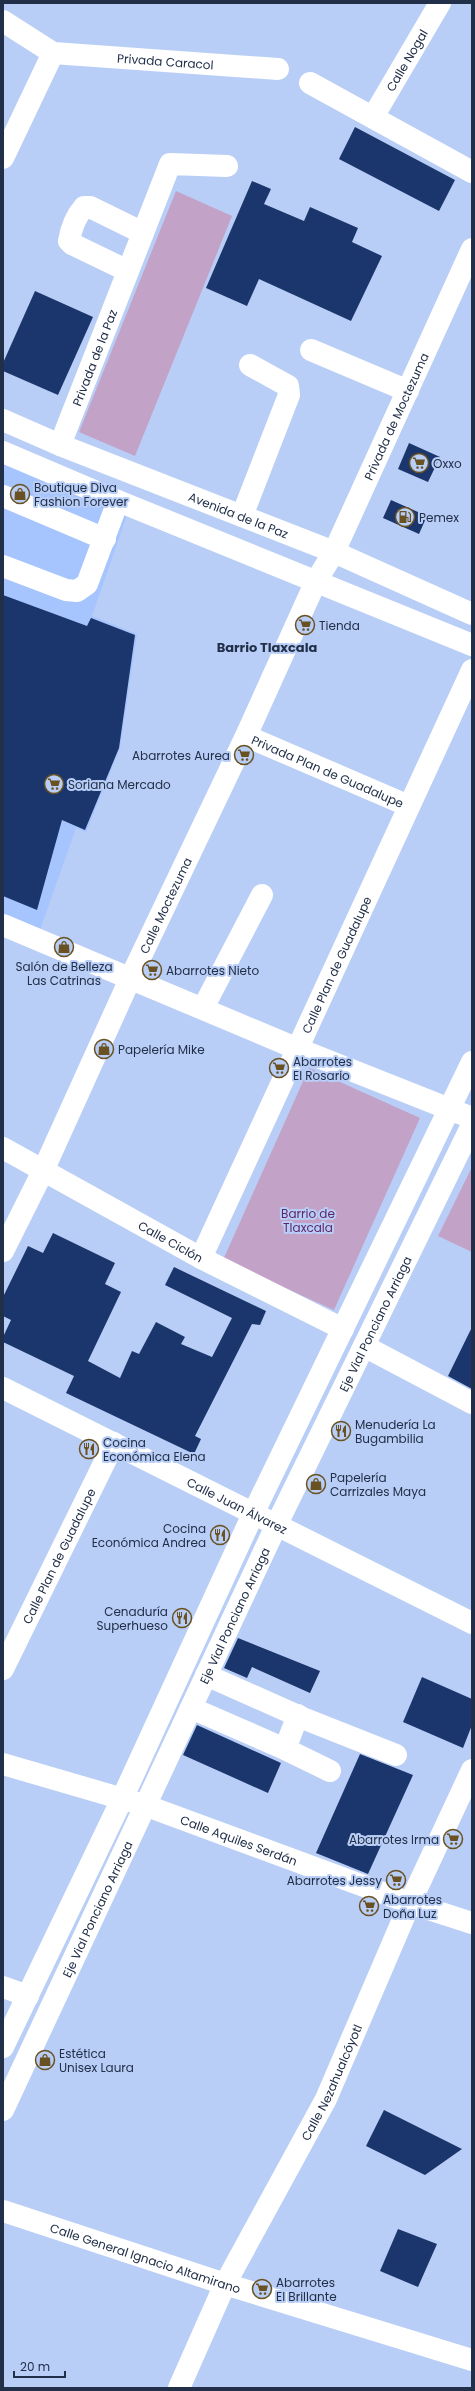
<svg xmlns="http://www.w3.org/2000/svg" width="475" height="2391" viewBox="0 0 475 2391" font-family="Poppins,sans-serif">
  <rect width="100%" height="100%" fill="#b9cef6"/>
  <path fill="#a6c4fe" d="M3 463 127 515 92 616 137 634 120 748 86 832 76 828 40 930 3 915Z"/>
  <path fill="#c3a2c7" d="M176 191 232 216 135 456 79 432Z
    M309 1068 420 1118 334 1310 223 1260Z
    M472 1167V1252L438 1236Z"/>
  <path fill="#1b366c" d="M355 127 455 180 439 211 339 159Z
    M252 181 271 189 264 204 304 221 310 207 358 228 352 242 382 256 351 321 259 279 247 306 206 288Z
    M35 291 93 317 58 395 3 371V363Z
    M409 443 440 457 428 482 398 469Z
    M391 500 427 516 419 534 383 518Z
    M3 595 87 626 91 618 135 635 119 748 85 830 62 820 37 910 3 896Z
    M53 1233 115 1263 105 1284 121 1292 88 1361 120 1378 132 1351 139 1354 156 1322 185 1337 181 1344 212 1357 232 1318 165 1285 174 1267 266 1311 260 1325 252 1324 195 1436 201 1439 194 1454 66 1393 74 1376 3 1342V1337L11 1320 3 1316V1297L28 1246 43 1253Z
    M472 1327V1389L448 1376Z
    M238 1638 320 1671 310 1693 252 1667 247 1678 224 1668Z
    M422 1677 472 1699V1725L463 1748 403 1722Z
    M197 1725 281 1763 268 1793 183 1755Z
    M360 1754 413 1775 368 1874 316 1853Z
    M384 2110 462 2149 425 2175 366 2146Z
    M398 2229 437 2244 418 2287 380 2271Z"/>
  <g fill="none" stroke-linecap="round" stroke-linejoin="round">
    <g stroke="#fff" stroke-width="22">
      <path id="s1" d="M3 21 53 53 278 69"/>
      <path d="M310 83 472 172"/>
      <path id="s2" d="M373 117 440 3"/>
      <path d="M3 158 53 53"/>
      <path d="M128 271 72 244 69 241C71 229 76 216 84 207H90L143 233"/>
      <path d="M311 350 408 391"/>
      <path id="s3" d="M3 420 60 445 334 552 472 614"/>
      <path id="s4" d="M60 445 170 164 227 166"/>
      <path d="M3 452 118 501 472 645"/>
      <path d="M3 496 105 539"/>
      <path d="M242 516 289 395 288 386 250 365"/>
      <path d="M3 566 66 590 77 591 87 584 118 501"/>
      <path id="s5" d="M246 736 409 806"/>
      <path d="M3 925 298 1049 472 1118"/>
      <path d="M203 1008 262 895"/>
      <path id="s6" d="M3 1148 201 1258 343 1329"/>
      <path id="s7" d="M3 1251 43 1171 130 979 246 736 316 581 334 552 472 249"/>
      <path id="s8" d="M201 1258 472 670"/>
      <path d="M364 1346 472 1403"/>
      <path id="s9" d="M3 1388 472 1623"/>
      <path id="s10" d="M3 1669 114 1443"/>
      <path d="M206 1675 305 1719 396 1755"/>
      <path d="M191 1708 285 1749 330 1771"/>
      <path d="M285 1749 298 1715"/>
      <path id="s11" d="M3 1764 147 1806 410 1903 472 1923"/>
      <path d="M3 1987 28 1996"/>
      <path id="s12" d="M3 2211 225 2284 472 2360"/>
      <path id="s13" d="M179 2388 225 2284 326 2099 410 1903 472 1770"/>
    </g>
    <g stroke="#fff" stroke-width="22">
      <path d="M3 2047 122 1799 253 1514 472 1062"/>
      <path id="s14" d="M3 2110 276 1526 472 1125"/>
    </g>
  </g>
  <defs>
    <symbol id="supermarket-ring" viewBox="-11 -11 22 22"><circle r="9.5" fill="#b9cef6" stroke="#695122" stroke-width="1.5"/><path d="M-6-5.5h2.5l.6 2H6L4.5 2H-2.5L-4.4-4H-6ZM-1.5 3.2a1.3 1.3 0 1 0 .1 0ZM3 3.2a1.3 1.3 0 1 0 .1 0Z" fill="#695122"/></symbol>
    <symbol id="shop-ring" viewBox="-11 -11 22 22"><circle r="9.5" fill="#b9cef6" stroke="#695122" stroke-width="1.5"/><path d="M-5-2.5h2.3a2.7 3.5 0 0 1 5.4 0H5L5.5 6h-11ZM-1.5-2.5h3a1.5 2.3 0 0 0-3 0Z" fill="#695122"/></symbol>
    <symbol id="fuel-ring" viewBox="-11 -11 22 22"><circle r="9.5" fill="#b9cef6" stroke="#695122" stroke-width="1.5"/><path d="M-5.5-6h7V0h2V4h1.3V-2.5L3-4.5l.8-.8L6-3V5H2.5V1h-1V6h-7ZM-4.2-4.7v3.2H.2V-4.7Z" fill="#695122"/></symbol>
    <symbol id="restaurant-ring" viewBox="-11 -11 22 22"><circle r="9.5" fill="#b9cef6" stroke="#695122" stroke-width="1.5"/><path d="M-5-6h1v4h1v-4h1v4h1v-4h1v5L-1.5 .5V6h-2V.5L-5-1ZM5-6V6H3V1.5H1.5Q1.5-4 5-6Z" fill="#695122"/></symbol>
  </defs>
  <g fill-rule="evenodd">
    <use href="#supermarket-ring" x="408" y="452" width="22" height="22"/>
    <use href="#shop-ring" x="9" y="483" width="22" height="22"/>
    <use href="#fuel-ring" x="394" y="506" width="22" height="22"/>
    <use href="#supermarket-ring" x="294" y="614" width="22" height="22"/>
    <use href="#supermarket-ring" x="233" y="744" width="22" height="22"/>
    <use href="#supermarket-ring" x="43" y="773" width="22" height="22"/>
    <use href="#shop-ring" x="53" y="936" width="22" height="22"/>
    <use href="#supermarket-ring" x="141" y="959" width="22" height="22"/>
    <use href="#shop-ring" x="93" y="1038" width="22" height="22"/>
    <use href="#supermarket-ring" x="268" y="1057" width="22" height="22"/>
    <use href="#restaurant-ring" x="330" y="1420" width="22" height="22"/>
    <use href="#restaurant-ring" x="78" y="1438" width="22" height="22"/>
    <use href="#shop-ring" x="305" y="1473" width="22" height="22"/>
    <use href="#restaurant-ring" x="209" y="1524" width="22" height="22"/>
    <use href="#restaurant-ring" x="171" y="1607" width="22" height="22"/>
    <use href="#supermarket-ring" x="442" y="1828" width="22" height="22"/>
    <use href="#supermarket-ring" x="385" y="1869" width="22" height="22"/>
    <use href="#supermarket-ring" x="358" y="1895" width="22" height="22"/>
    <use href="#shop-ring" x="34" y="2049" width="22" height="22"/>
    <use href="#supermarket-ring" x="251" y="2278" width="22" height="22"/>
  </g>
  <g text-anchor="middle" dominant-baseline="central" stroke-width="4" stroke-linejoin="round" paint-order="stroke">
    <g font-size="12" fill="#212f48" stroke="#b9cef6">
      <text stroke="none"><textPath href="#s2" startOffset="66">Calle Nogal</textPath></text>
      <text stroke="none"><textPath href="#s1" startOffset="172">Privada Caracol</textPath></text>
      <text stroke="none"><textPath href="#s4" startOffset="94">Privada de la Paz</textPath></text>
      <text stroke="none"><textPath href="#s7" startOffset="923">Privada de Moctezuma</textPath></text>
      <text stroke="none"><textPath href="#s3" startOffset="254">Avenida de la Paz</textPath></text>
      <text stroke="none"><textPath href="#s5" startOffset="89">Privada Plan de Guadalupe</textPath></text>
      <text stroke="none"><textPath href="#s7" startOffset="382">Calle Moctezuma</textPath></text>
      <text stroke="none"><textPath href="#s8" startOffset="323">Calle Plan de Guadalupe</textPath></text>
      <text stroke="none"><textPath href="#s6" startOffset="192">Calle Ciclón</textPath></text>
      <text stroke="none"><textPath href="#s14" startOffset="870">Eje Vial Ponciano Arriaga</textPath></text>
      <text stroke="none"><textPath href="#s9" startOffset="262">Calle Juan Álvarez</textPath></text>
      <text stroke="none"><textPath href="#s10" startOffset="126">Calle Plan de Guadalupe</textPath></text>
      <text stroke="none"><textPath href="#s14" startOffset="546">Eje Vial Ponciano Arriaga</textPath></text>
      <text stroke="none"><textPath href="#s11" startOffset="248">Calle Aquiles Serdán</textPath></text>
      <text stroke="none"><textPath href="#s14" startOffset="222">Eje Vial Ponciano Arriaga</textPath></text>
      <text stroke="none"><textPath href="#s13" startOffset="342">Calle Nezahualcóyotl</textPath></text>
      <text stroke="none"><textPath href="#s12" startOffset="150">Calle General Ignacio Altamirano</textPath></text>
    </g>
    <g font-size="12" fill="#212f48" stroke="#b9cef6" text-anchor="start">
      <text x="433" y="463">Oxxo</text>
      <text x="34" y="487">Boutique Diva<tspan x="34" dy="14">Fashion Forever</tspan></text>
      <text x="419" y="517">Pemex</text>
      <text x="319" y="625">Tienda</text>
      <text x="230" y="755" text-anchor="end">Abarrotes Aurea</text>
      <text x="68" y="784">Soriana Mercado</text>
      <text x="64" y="966" text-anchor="middle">Salón de Belleza<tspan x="64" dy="14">Las Catrinas</tspan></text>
      <text x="166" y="970">Abarrotes Nieto</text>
      <text x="118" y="1049">Papelería Mike</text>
      <text x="293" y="1061">Abarrotes<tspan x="293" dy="14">El Rosario</tspan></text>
      <text x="355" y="1424">Menudería La<tspan x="355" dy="14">Bugambilia</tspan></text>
      <text x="103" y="1442">Cocina<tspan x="103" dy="14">Económica Elena</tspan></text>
      <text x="330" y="1477">Papelería<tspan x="330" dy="14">Carrizales Maya</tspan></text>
      <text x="206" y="1528" text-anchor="end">Cocina<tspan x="206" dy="14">Económica Andrea</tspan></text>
      <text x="168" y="1611" text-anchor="end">Cenaduría<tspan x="168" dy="14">Superhueso</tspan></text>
      <text x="439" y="1839" text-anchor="end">Abarrotes Irma</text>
      <text x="382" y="1880" text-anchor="end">Abarrotes Jessy</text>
      <text x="383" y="1899">Abarrotes<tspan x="383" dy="14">Doña Luz</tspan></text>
      <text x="59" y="2053">Estética<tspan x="59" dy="14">Unisex Laura</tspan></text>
      <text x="276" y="2282">Abarrotes<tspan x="276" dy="14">El Brillante</tspan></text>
    </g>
    <g font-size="12" fill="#5f2667" stroke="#b9cef6">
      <text x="308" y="1213">Barrio de<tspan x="308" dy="14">Tlaxcala</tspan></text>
    </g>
    <g font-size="13" font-weight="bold" fill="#212f48" stroke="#b9cef6">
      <text x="267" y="647">Barrio Tlaxcala</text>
    </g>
  </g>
  <rect width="475" height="2391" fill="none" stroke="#212f48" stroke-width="8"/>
  <path d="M14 2371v6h51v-6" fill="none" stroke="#212f48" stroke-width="2"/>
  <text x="20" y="2371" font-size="12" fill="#212f48" stroke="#b9cef6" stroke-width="3" paint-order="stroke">20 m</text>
</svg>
